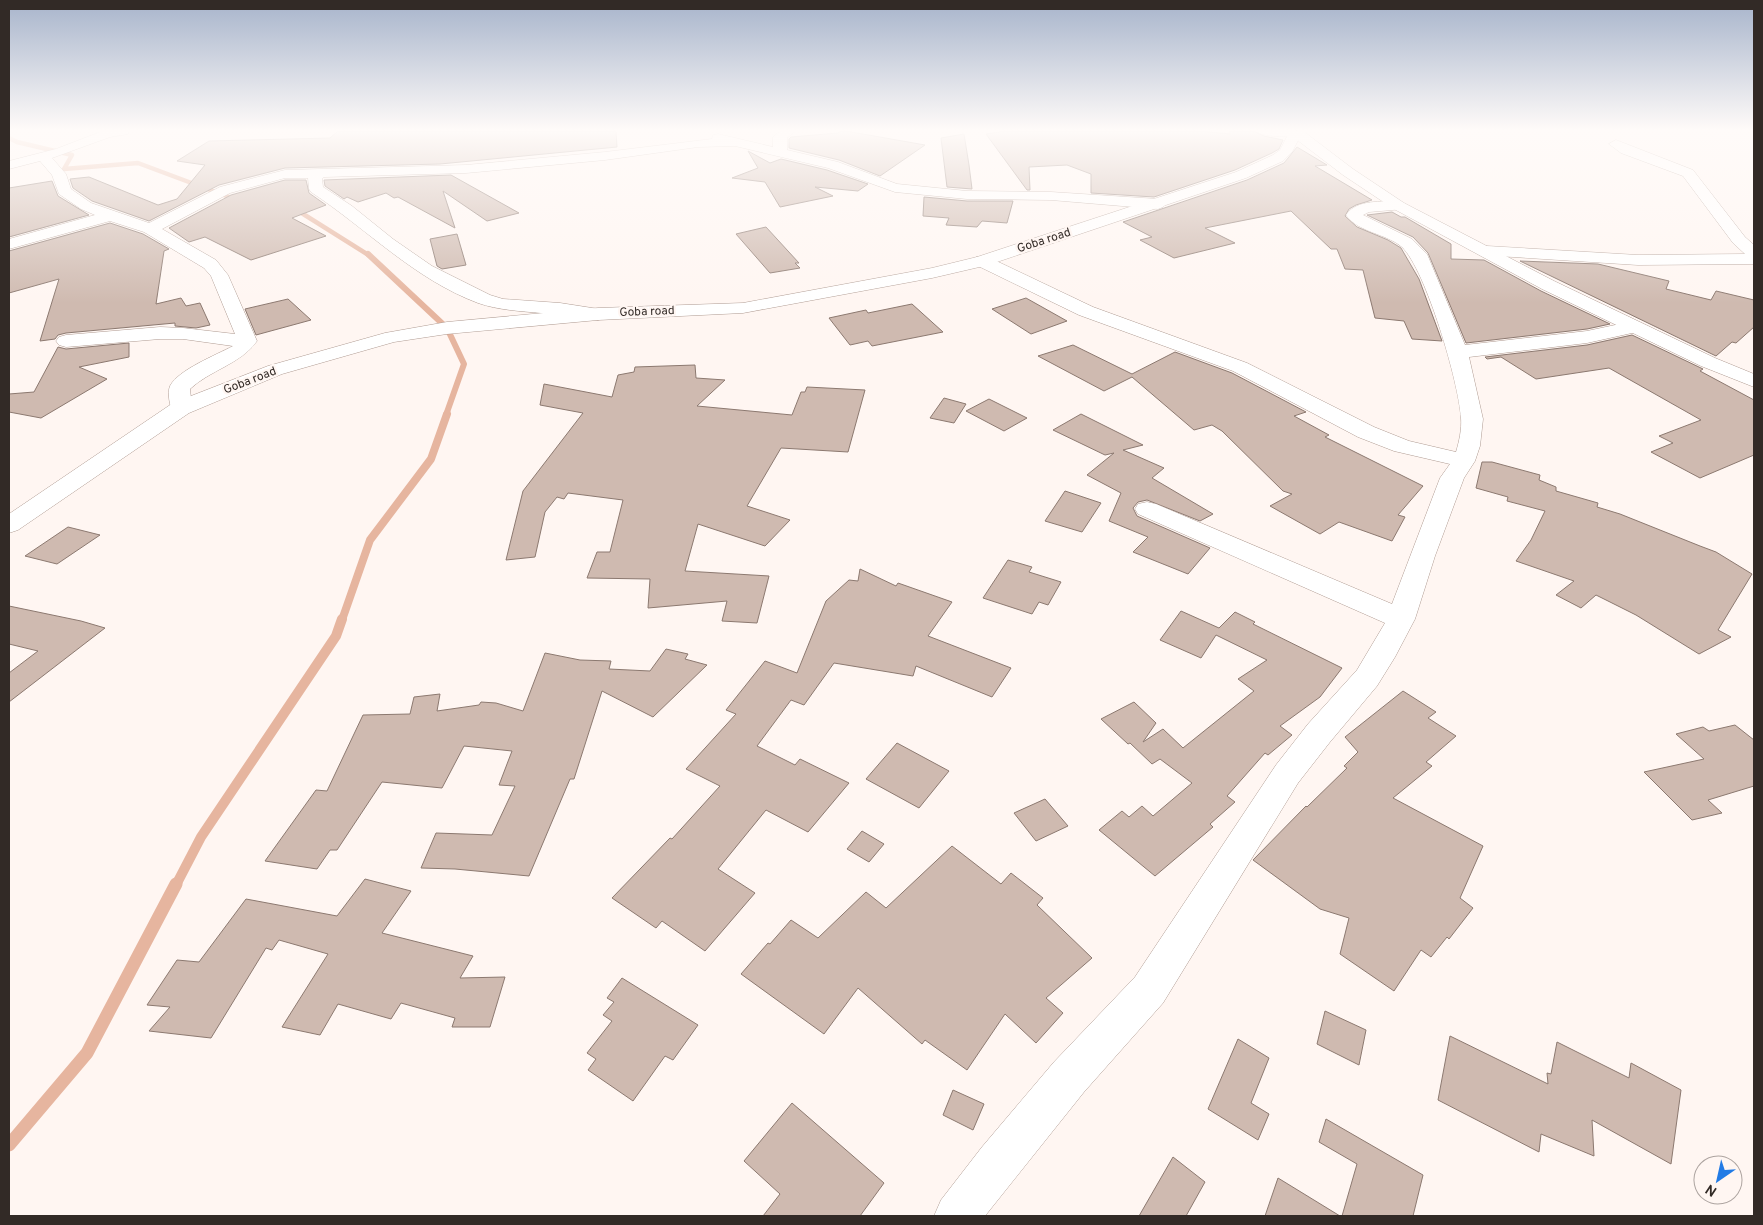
<svg xmlns="http://www.w3.org/2000/svg" width="1763" height="1225" viewBox="0 0 1763 1225" font-family="Overpass,sans-serif">
  <rect width="100%" height="100%" fill="#fff6f2"/>
  <g fill="none" stroke-linecap="round" stroke-linejoin="round">
    <path stroke="#e6b59f" stroke-width="4.5" d="M9 138 17 142 72 155 64 169 138 163 237 200
      M294 211 300 212 370 256"/>
    <path stroke="#e6b59f" stroke-width="6" d="M368 254 447 328 464 364 446 415"/>
    <path stroke="#e6b59f" stroke-width="8" d="M342 620 370 540 431 459 447 414"/>
    <path stroke="#e6b59f" stroke-width="10" d="M176 885 201 837 336 636 342 619"/>
    <path stroke="#e6b59f" stroke-width="13" d="M9 1145 87 1053 176 884"/>
  </g>
  <path fill="#cfbab0" stroke="#8c7970" d="M338 131H616L617 147 440 164 285 168 219 185 149 221 92 201 73 188 70 179 89 177 158 205 177 199 205 165 177 161 209 141 330 138Z
    M841 131H846L925 145 880 176 839 160 789 148V139L791 137 838 133Z
    M1005 131H1200L1230 134 1229 131H1253L1264 136 1283 140 1279 149 1272 153 1235 170 1154 197 1091 193V174L1067 165 1029 167 1030 190H1027L986 134Z
    M964 134 969 165 972 189 947 187 941 138Z
    M1297 147 1327 165 1315 166 1372 200 1356 205 1349 209 1345 216 1357 227 1388 240 1401 248 1419 279 1442 341 1412 339 1404 321 1375 318 1363 270 1345 269 1337 249H1331L1291 211 1205 228 1235 243 1174 258 1140 240 1152 237 1123 222 1247 180 1284 163Z
    M748 151 770 163 781 159 827 170 868 184 858 191 815 187 833 196 780 207 765 182 732 178 758 168Z
    M451 175 519 213 487 221 443 191 455 228 398 197 394 198 386 193 358 202 347 197 344 199 325 186 324 180Z
    M285 180H306L309 193 326 205 292 218 326 236 251 260 205 237 189 242 169 228 231 195Z
    M52 181 58 196 89 215 9 237V188Z
    M924 197 967 201H1013L1007 223 982 221 977 227 946 225 949 218 923 216Z
    M1392 212 1401 217H1405L1451 244V259L1484 260 1541 291 1610 324 1587 329 1466 343 1428 253 1413 237 1367 215Z
    M110 223 143 234 169 249 164 251 156 304 181 298 186 306 200 303 210 325 196 328 175 326V323L66 333 58 335 55 339 40 341 59 279 9 293V251Z
    M766 227 799 263H795L800 268 770 273 736 234Z
    M457 234 466 265 442 269 437 266 430 239Z
    M1520 261 1598 264 1669 281 1666 289 1711 300 1716 291 1754 300V327L1736 343 1732 342 1716 356Z
    M1026 298 1067 321 1031 334 992 309Z
    M288 299 311 320 256 335 245 309Z
    M912 304 943 332 872 346 868 341 850 345 829 318 866 310 868 313Z
    M1632 335 1703 369 1700 371 1754 400V455L1700 478 1651 452 1673 443 1659 436 1701 420 1609 368 1536 379 1501 357 1487 359 1485 357 1587 345Z
    M129 343V357L79 367 107 379 41 418 9 412V394L34 392 58 347 66 349Z
    M1073 345 1132 374 1175 352 1232 373 1306 412 1294 416 1329 435 1325 437 1423 486 1398 515 1405 517 1392 541 1339 522 1320 534 1270 506 1292 494 1283 491 1222 431 1212 425 1194 430 1132 377 1104 391 1038 356Z
    M695 365 696 378 725 380 697 406 792 415 801 392H805L807 387 865 390 848 452 781 448 747 506 790 520 765 546 698 524 685 571 769 576 757 623 722 621 727 601 648 608 650 579 587 578 597 552H610L623 500 568 493 564 499 557 497 545 512 535 557 506 560 523 491 583 413 540 405 544 384 612 397 618 375 634 372 635 367Z
    M944 398 966 404 954 423 930 418Z
    M989 399 1027 418 1004 431 966 411Z
    M1081 414 1143 445 1123 450 1164 468 1152 478 1213 514 1200 521 1147 500 1138 502 1133 508 1137 516 1210 548 1188 574 1133 552 1148 537 1109 521 1121 493 1087 475 1114 453 1105 455 1053 430Z
    M1482 462H1492L1540 475 1539 480 1556 487V491L1598 503 1597 507 1620 514 1700 546 1716 552 1752 574 1718 630 1731 637 1699 654 1636 615 1596 595 1581 608 1556 595 1574 581 1516 561 1531 540 1545 511 1507 501 1508 497 1476 488Z
    M1065 491 1101 503 1082 532 1045 521Z
    M68 527 100 535 57 564 25 556Z
    M1008 560 1032 567 1029 572 1061 582 1048 605 1039 602 1032 614 983 598Z
    M860 569 896 586 898 583 952 602 928 636 1011 668 992 697 916 666 913 676 834 663 804 705 791 700 757 746 795 765 800 759 849 783 808 832 766 810 718 869 755 893 705 951 662 921 656 928 612 898 670 838 672 839 720 786 686 769 736 714 726 710 765 661 797 673 826 601 849 580 858 581Z
    M9 606 81 621 105 628 9 702V673L38 651 9 644Z
    M1181 611 1219 628 1235 612 1255 622 1253 624 1342 668 1320 697 1280 726 1292 735 1268 755 1265 753 1227 796 1235 802 1210 824 1213 827 1155 876 1099 830 1122 811 1129 817 1142 806 1153 816 1192 783 1160 759 1152 764 1130 743 1128 744 1101 719 1134 702 1156 723 1143 742 1163 729 1183 748 1254 691 1238 679 1267 660 1216 635 1201 658 1160 640Z
    M666 649 688 654 685 659 707 665 653 717 602 691 574 779H570L529 876 455 869 421 868 436 833 492 835 515 786 499 785 512 751 464 746 442 788 382 782 337 850H330L317 869 265 861 316 790 327 791 363 715 410 714 414 697 440 694 437 711 479 705 481 702 496 703 523 711 545 653 580 660 611 661 609 669 650 671Z
    M1403 691 1436 712 1428 718 1456 736 1426 762 1432 766 1393 798 1483 846 1460 898 1473 908 1449 939 1447 937 1431 957 1421 950 1394 991 1340 954 1349 918 1320 909 1253 860 1306 806 1307 807 1347 768 1344 766 1358 752 1345 737Z
    M1735 725 1754 740V786L1708 800 1722 813 1692 820 1644 772 1704 759 1676 734 1703 727 1709 731Z
    M897 743 949 771 919 808 866 779Z
    M1045 799 1068 826 1036 841 1014 813Z
    M862 831 884 844 869 862 847 849Z
    M952 846 1001 884 1011 873 1043 898 1037 905 1092 958 1046 998 1063 1013 1036 1043 1005 1014 967 1070 925 1040 922 1044 858 988 824 1034 741 974 768 943 770 944 791 920 818 938 866 892 886 908Z
    M365 879 411 891 382 933 473 956 460 978 505 977 490 1027H452L455 1018 401 1003 391 1019 338 1004 320 1035 282 1027 328 954 279 940 272 950 266 948 211 1038 149 1031 170 1007 147 1005 177 960 199 962 246 899 337 916Z
    M622 978 698 1025 673 1060 665 1056 633 1101 588 1070 596 1059 587 1053 612 1021 603 1015 614 1002 607 998Z
    M1325 1011 1366 1030 1359 1065 1317 1044Z
    M1450 1036 1548 1084 1547 1073 1551 1074 1557 1042 1629 1078 1631 1063 1681 1090 1671 1164 1592 1120 1594 1156 1541 1134 1539 1152 1438 1100Z
    M1238 1039 1269 1058 1251 1103 1269 1114 1258 1140 1208 1109Z
    M953 1090 984 1104 973 1130 943 1115Z
    M792 1103 884 1183 860 1216H763L780 1194 744 1161Z
    M1326 1119 1423 1175 1413 1216H1342L1357 1164 1319 1142Z
    M1173 1157 1205 1182 1186 1216H1139Z
    M1278 1178 1340 1216H1265Z"/>
  <g fill="none" stroke-linecap="round" stroke-linejoin="round">
    <defs>
      <path id="minor" d="M103 131H129L128 134 110 137 52 158 66 174 71 189 91 203 149 223 220 187 285 170 466 165 605 152 712 139 713 135 718 134 773 147V137L780 131H795L787 138V150L838 162 897 184 967 191 1051 192 1158 199 1163 201 1166 204 1163 207 1158 209 1051 200 967 199 895 192 828 168 735 146 698 147 605 160 466 173 324 177 322 179 323 187 352 206 393 239 432 266 490 295 503 299 560 303 605 310 607 314 605 318 598 320C579 317 560 315 541 313 520 311 498 310 478 303 414 279 367 229 311 192L309 189 308 178H285L230 193 162 229 216 260 228 275 257 341C241 364 210 370 190 389L192 408 189 413 181 414 173 413C170 407 167 393 170 386 178 370 216 355 233 346L183 339H160L66 347 59 345 56 341 59 337 66 335 160 327 183 328 235 334 211 276 204 268 144 232 110 221 9 249V239L95 215 81 209 59 194 52 175 40 161 9 169V161L56 149Z
        M1256 131H1302L1304 133C1298 139 1261 137 1256 131Z
        M1616 140 1693 170 1745 237 1754 245V264L1638 265 1481 255 1479 251 1481 247 1487 246 1638 255 1745 254 1733 243 1683 176 1621 153 1609 144Z
        M1399 201 1404 203 1407 206 1404 209 1369 212 1363 215 1412 239 1427 254 1465 345 1587 331 1634 321 1641 323 1643 327 1641 331 1587 343 1469 357 1483 419 1480 446 1475 461 1464 478 1435 556 1415 619 1395 657 1377 686 1330 742 1298 783 1163 1003 1084 1092 985 1216H934L941 1200 982 1147 1054 1062 1135 977 1276 765 1308 724 1357 670 1385 623 1138 514 1135 509 1138 504 1147 502 1156 504 1392 604 1440 478 1450 464 1394 451 1358 437 1233 371 1079 315 976 265 974 261 976 257H988L1093 307 1247 363 1374 427 1409 441 1456 452C1459 442 1462 429 1461 418 1459 383 1426 270 1402 247 1386 233 1359 233 1346 215 1357 199 1382 202 1399 201Z"/>
      <path id="tertiary" d="M1292 131H1303L1353 169 1404 203 1554 281 1715 358 1754 374V387L1701 366 1542 289 1394 209 1343 175 1292 136 1290 133Z"/>
      <path id="secondary" d="M1290 131H1303L1292 152 1283 161 1246 178 988 265 932 278 743 313 598 320 447 334 394 342 282 374 189 413 18 530 9 533V514L173 403 268 366 385 333 447 322 598 308 743 303 932 268 977 257 1236 172 1273 155 1280 150Z"/>
    </defs>
    <use href="#minor" stroke="#b09c93" stroke-width="1"/>
    <use href="#tertiary" stroke="#b09c93" stroke-width="1"/>
    <use href="#secondary" stroke="#b09c93" stroke-width="1"/>
    <use href="#minor" fill="#fff" fill-rule="evenodd"/>
    <use href="#tertiary" fill="#fff" fill-rule="evenodd"/>
    <use href="#secondary" fill="#fff" fill-rule="evenodd"/>
  </g>
  <linearGradient id="sky" x2="0" y2="1"><stop stop-color="#a7b4cb"/><stop offset="0.43" stop-color="#fffbf9"/><stop offset="1" stop-color="#fffbf9" stop-opacity="0"/></linearGradient>
  <rect width="1763" height="303" fill="url(#sky)"/>
  <g text-anchor="middle" dominant-baseline="central" stroke-width="4.5" stroke-linejoin="round" paint-order="stroke">
    <g font-size="12" fill="#322a26" stroke="#fff6f2">
      <text transform="translate(1044 241) rotate(-18)">Goba road</text>
      <text transform="translate(647 312) rotate(-2)">Goba road</text>
      <text transform="translate(250 381) rotate(-21)">Goba road</text>
    </g>
  </g>
  <rect width="1763" height="1225" fill="none" stroke="#322a26" stroke-width="20"/>
  <g transform="translate(1718 1180) rotate(214)"><circle r="24" fill="#fff6f2" stroke="#ada4a0"/>
  <path d="M0-4L9 19L0 12L-9 19Z" fill="#227be5"/>
  <text y="-8" font-size="14" font-weight="bold" text-anchor="middle" fill="#322a26">N</text>
  </g>
</svg>
